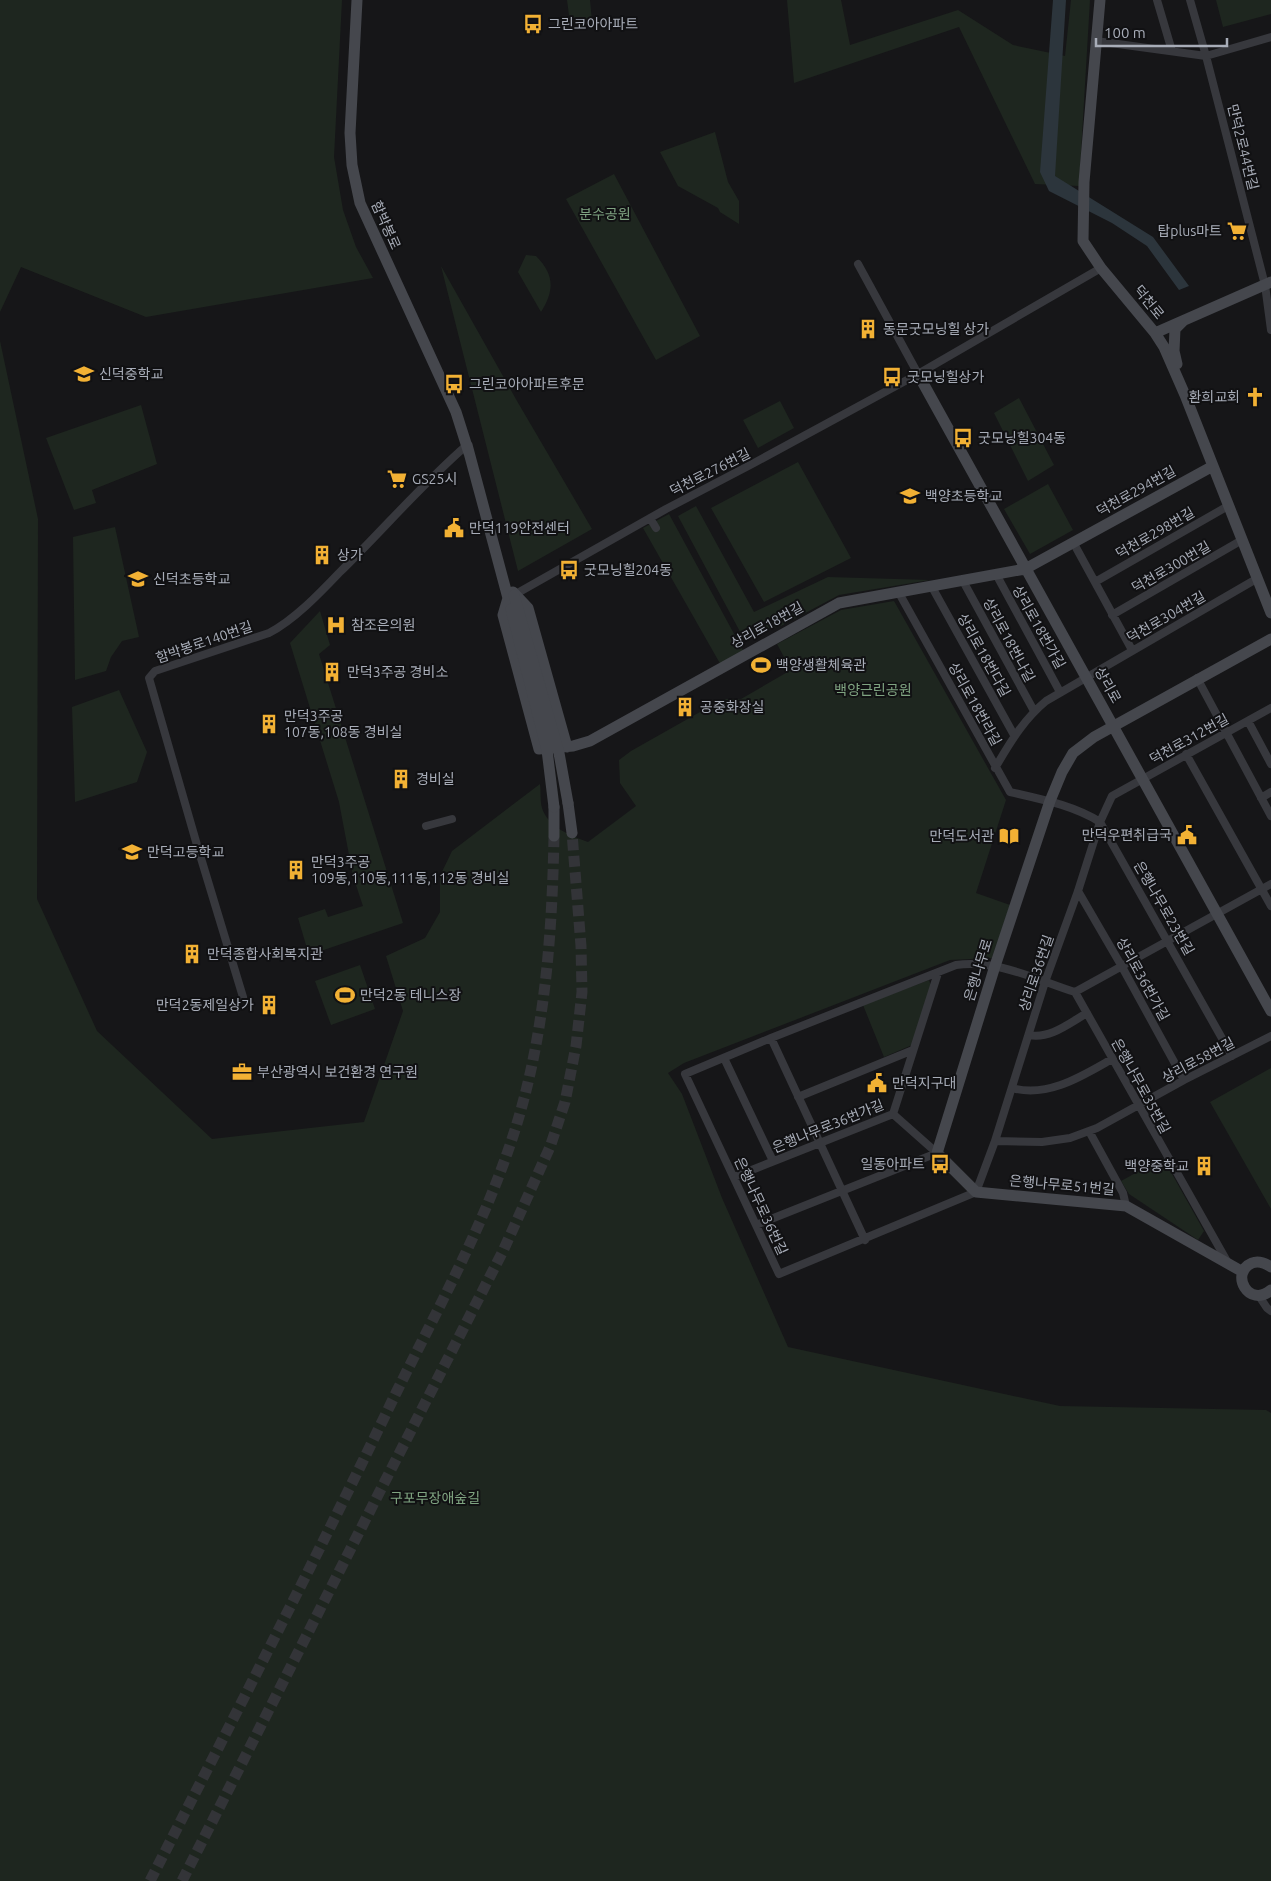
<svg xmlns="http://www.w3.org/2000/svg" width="1271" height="1881" viewBox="0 0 1271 1881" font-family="Ubuntu,'Noto Sans KR',sans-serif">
  <rect width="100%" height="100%" fill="#161618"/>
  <path fill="#1e261f" d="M0 0H342L334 157 343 210 356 247 373 278 146 317 21 267 0 312Z
    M567 0H590L592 21 570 23Z
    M787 0H841L850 45 958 10 1013 45 1065 56 1071 0H1090L1079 186 1035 184 959 27 794 83Z
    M1216 0H1271V14L1223 27Z
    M715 132 728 182 739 201V224L720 212 718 208 678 186 660 152Z
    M614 174 700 336 656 360 566 199Z
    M526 255 536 256C554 274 555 290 541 312L518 272Z
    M441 266 517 401 592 529 518 571Z
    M0 341 38 519 37 899 97 1031 212 1139 364 1122 403 1011 386 956 425 938 440 912V876L452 851 540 784C541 792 540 801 542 808 548 827 571 836 588 842L636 806 620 783 619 760 631 751 723 699H741L791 670 777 644 841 610 894 601 1006 800 976 893 1010 905 992 958 950 960 684 1063 668 1073 682 1094 722 1198 788 1347 1060 1406 1266 1410 1271 1413V1881H0Z
    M1019 398 1054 465 1028 481 994 413Z
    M780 401 794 428 758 448 743 420Z
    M141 405 157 464 92 490 96 503 74 510 46 438Z
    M798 462 851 558 764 602 711 508Z
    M1048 484 1073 530 1030 554 1004 509Z
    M696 506 754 612 828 577 930 580 839 595 781 626 763 630 745 641 678 516Z
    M669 514 745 654 722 667 643 528Z
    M115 527 139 637 122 641 111 657 106 671 75 680 73 537Z
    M320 611 330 645 319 654 403 923 309 955 298 918 325 909 328 917 363 906 353 876 339 802 290 643Z
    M119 690 147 752 137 782 75 802 72 707Z
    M360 965 375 1009 331 1025 315 981Z
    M929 980 931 986 912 1045 884 1057 863 1005Z
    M1271 1068V1209L1210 1102Z
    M1163 1158 1204 1231 1198 1240 1129 1194 1121 1181Z"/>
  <path fill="#2c353c" d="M1053 0H1066L1055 176 1153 237 1189 286 1179 290 1147 246 1112 223 1049 191 1040 172Z"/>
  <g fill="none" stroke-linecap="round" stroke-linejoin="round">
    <path stroke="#333438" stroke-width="11" stroke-dasharray="11 5.5" stroke-linecap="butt" d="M150 1881C233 1719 317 1557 396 1393 436 1312 481 1231 510 1145 544 1046 552 941 554 836
      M182 1881 380 1491 503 1251 550 1147 565 1102 576 1046 582 992 581 946 572 833"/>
    <path stroke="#37383d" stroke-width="8" d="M1157 0 1172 51
      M1190 0 1206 56 1265 285 1271 330
      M1096 41 1206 56 1271 37
      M858 264 918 374
      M650 518 656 528
      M1073 542 1132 650
      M996 574 1060 692
      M963 581 1034 711
      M1095 582 1228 506
      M932 587 1014 735
      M899 593 1010 792C1040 799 1073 805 1100 822L1232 1056
      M514 595 666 509 754 463 918 374 1101 268
      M1112 615 1242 540
      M1197 678 1271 816
      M1248 721 1271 764
      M1186 754 1271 906
      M995 768C1010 743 1023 720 1046 701L1258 578
      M1261 798 1271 792
      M426 826 452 819
      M1078 891 1121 965 1184 1080
      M1075 992 1271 884
      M243 997 197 845 149 678 155 671 269 633C294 620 319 594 339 573 382 531 421 485 467 445
      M1029 1035C1050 1039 1068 1024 1087 1013
      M771 1038 865 1240
      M724 1058 773 1161
      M1012 1088C1048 1098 1082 1076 1112 1059
      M798 1097 913 1050
      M893 1114 938 973
      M1089 1131 1123 1193 1126 1206
      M995 1141 1042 1142 1070 1138 1097 1128 1184 1080 1271 1036
      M734 1177 893 1114
      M756 1225 937 1153 893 1114
      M1228 1263 1075 992C1037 980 997 959 956 965L771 1038 685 1074 779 1274 976 1192 995 1141 1045 982 1078 891 1100 822 1112 796 1271 708
      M1259 1296 1267 1308 1271 1311"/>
    <path stroke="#45474d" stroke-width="11" d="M357 0 350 133 352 165 360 203 456 412 469 453
      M1100 0 1084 182 1083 241 1101 268 1155 333 1164 347 1185 395 1271 613
      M1155 333 1271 282
      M1177 364 1174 351 1175 329 1183 321
      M918 374 1271 1011
      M467 445 508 598 503 615 539 749 573 746 590 741 839 603 1025 569 1213 466
      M513 592 528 608 567 747
      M568 803 572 833
      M554 807V836
      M1271 1267C1265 1263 1259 1260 1252 1263 1229 1273 1249 1309 1271 1290
      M1243 1272 1126 1206 976 1192 937 1153 995 966 1050 801 1062 772 1073 753 1094 737 1271 639"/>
    <path stroke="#45474d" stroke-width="11" d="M514 595 559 753 568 803
      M511 609 547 750 554 807"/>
  </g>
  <defs>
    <symbol id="bus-bare" viewBox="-9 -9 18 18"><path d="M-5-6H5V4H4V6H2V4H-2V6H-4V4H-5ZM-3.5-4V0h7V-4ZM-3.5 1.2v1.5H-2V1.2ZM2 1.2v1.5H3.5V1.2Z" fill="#f2b134" stroke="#111113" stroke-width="2.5" paint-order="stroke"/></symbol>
    <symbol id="supermarket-bare" viewBox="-9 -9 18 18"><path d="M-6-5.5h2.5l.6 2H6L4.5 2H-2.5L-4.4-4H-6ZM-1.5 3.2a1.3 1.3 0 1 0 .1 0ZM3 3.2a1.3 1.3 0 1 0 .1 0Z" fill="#f2b134" stroke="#111113" stroke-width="2.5" paint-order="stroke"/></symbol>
    <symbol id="building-bare" viewBox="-9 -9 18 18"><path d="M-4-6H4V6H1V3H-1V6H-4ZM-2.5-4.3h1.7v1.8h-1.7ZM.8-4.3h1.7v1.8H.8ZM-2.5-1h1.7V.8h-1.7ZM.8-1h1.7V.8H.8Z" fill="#f2b134" stroke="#111113" stroke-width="2.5" paint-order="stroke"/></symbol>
    <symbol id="school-bare" viewBox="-9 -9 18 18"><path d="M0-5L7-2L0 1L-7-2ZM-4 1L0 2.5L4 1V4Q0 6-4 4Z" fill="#f2b134" stroke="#111113" stroke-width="2.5" paint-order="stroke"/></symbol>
    <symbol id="church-bare" viewBox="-9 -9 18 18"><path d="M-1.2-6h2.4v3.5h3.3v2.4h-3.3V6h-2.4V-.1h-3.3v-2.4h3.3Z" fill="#f2b134" stroke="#111113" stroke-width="2.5" paint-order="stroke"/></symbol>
    <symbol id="civic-bare" viewBox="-9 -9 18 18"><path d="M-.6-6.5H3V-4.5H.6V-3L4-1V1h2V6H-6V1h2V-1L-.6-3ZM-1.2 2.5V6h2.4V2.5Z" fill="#f2b134" stroke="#111113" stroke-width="2.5" paint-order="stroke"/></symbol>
    <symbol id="hospital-bare" viewBox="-9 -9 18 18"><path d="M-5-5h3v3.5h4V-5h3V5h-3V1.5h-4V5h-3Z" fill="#f2b134" stroke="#111113" stroke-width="2.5" paint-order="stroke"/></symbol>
    <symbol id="stadium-bare" viewBox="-9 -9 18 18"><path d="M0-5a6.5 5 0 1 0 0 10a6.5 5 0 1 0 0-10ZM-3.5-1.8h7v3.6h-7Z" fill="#f2b134" stroke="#111113" stroke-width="2.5" paint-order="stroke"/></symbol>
    <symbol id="library-bare" viewBox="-9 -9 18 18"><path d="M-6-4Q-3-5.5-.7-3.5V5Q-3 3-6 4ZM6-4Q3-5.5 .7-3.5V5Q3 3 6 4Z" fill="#f2b134" stroke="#111113" stroke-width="2.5" paint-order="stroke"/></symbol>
    <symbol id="office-bare" viewBox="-9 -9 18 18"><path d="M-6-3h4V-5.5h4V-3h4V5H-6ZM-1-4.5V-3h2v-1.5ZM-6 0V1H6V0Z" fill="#f2b134" stroke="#111113" stroke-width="2.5" paint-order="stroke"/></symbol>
  </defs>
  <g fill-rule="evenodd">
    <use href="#bus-bare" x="519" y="10" width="28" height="28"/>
    <use href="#supermarket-bare" x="1223" y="217" width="28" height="28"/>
    <use href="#building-bare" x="854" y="315" width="28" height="28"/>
    <use href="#school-bare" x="70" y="360" width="28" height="28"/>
    <use href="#bus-bare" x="878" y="363" width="28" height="28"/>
    <use href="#bus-bare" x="440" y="370" width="28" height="28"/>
    <use href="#church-bare" x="1241" y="383" width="28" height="28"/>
    <use href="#bus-bare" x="949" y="424" width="28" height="28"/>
    <use href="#supermarket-bare" x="383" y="465" width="28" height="28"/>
    <use href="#school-bare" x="896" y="482" width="28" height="28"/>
    <use href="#civic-bare" x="440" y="514" width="28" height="28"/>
    <use href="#building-bare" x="308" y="541" width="28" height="28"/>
    <use href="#bus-bare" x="555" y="556" width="28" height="28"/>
    <use href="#school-bare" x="124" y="565" width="28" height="28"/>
    <use href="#hospital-bare" x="322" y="611" width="28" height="28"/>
    <use href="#stadium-bare" x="747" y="651" width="28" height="28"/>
    <use href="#building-bare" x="318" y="658" width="28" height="28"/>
    <use href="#building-bare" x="671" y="693" width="28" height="28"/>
    <use href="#building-bare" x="255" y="710" width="28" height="28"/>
    <use href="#building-bare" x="387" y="765" width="28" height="28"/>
    <use href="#civic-bare" x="1173" y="821" width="28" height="28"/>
    <use href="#library-bare" x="995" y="822" width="28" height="28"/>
    <use href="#school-bare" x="118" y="838" width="28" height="28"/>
    <use href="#building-bare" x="282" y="856" width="28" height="28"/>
    <use href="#building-bare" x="178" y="940" width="28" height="28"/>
    <use href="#stadium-bare" x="331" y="981" width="28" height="28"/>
    <use href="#building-bare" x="255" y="991" width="28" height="28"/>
    <use href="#office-bare" x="228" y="1058" width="28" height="28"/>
    <use href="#civic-bare" x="863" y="1069" width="28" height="28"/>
    <use href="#bus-bare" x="926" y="1150" width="28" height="28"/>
    <use href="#building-bare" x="1190" y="1152" width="28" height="28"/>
  </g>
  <g text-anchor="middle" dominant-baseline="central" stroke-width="4" stroke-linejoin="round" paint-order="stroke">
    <g font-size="14" fill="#a8adb8" stroke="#111113" text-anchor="start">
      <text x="548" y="24">그린코아아파트</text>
      <text x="1222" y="231" text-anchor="end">탑plus마트</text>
      <text x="883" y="329">동문굿모닝힐 상가</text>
      <text x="99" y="374">신덕중학교</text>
      <text x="907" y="377">굿모닝힐상가</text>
      <text x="469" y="384">그린코아아파트후문</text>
      <text x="1240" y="397" text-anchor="end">환희교회</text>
      <text x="978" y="438">굿모닝힐304동</text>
      <text x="412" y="479">GS25시</text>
      <text x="925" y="496">백양초등학교</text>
      <text x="469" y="528">만덕119안전센터</text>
      <text x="337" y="555">상가</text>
      <text x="584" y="570">굿모닝힐204동</text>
      <text x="153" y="579">신덕초등학교</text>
      <text x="351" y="625">참조은의원</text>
      <text x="776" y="665">백양생활체육관</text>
      <text x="347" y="672">만덕3주공 경비소</text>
      <text x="700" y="707">공중화장실</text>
      <text x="284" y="716">만덕3주공<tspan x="284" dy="16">107동,108동 경비실</tspan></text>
      <text x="416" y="779">경비실</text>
      <text x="1172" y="835" text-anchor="end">만덕우편취급국</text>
      <text x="994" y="836" text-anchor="end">만덕도서관</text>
      <text x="147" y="852">만덕고등학교</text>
      <text x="311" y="862">만덕3주공<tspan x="311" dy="16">109동,110동,111동,112동 경비실</tspan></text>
      <text x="207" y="954">만덕종합사회복지관</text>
      <text x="360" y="995">만덕2동 테니스장</text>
      <text x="254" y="1005" text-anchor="end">만덕2동제일상가</text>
      <text x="257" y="1072">부산광역시 보건환경 연구원</text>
      <text x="892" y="1083">만덕지구대</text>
      <text x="925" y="1164" text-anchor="end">일동아파트</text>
      <text x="1189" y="1166" text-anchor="end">백양중학교</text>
    </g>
    <g font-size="14" fill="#a8adb8" stroke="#111113">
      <text transform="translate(1243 147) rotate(76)">만덕2로44번길</text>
      <text transform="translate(386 225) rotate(66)">함박봉로</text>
      <text transform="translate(1149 302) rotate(51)">덕천로</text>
      <text transform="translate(710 472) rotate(-27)">덕천로276번길</text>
      <text transform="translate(1136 491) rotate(-29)">덕천로294번길</text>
      <text transform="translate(1155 533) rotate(-30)">덕천로298번길</text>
      <text transform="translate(1171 567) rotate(-30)">덕천로300번길</text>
      <text transform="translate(1166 617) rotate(-30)">덕천로304번길</text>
      <text transform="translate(767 625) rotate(-29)">상리로18번길</text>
      <text transform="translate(1039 627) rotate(61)">상리로18번가길</text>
      <text transform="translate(1009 640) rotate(62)">상리로18번나길</text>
      <text transform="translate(204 642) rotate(-19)">함박봉로140번길</text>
      <text transform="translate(984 655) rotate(61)">상리로18번다길</text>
      <text transform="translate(1108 685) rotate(61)">상리로</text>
      <text transform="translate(975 704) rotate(61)">상리로18번라길</text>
      <text transform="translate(1189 739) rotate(-29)">덕천로312번길</text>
      <text transform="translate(1164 908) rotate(60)">은행나무로23번길</text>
      <text transform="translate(978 970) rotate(-73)">은행나무로</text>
      <text transform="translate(1036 973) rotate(-71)">상리로36번길</text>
      <text transform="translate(1143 979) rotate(61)">상리로36번가길</text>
      <text transform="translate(1198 1060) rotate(-28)">상리로58번길</text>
      <text transform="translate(1141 1086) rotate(61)">은행나무로35번길</text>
      <text transform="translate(828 1126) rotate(-22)">은행나무로36번가길</text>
      <text transform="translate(1062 1185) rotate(5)">은행나무로51번길</text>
      <text transform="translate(761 1206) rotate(65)">은행나무로36번길</text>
    </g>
    <g font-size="14" fill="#7fa381" stroke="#111113">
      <text x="605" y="214">분수공원</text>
      <text x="873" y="690">백양근린공원</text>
      <text x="435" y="1498">구포무장애숲길</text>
    </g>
  </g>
  <path d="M1096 38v8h131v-8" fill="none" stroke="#a8adb8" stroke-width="2.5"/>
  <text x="1104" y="38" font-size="15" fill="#a8adb8" stroke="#111113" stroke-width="4" paint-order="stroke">100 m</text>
</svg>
